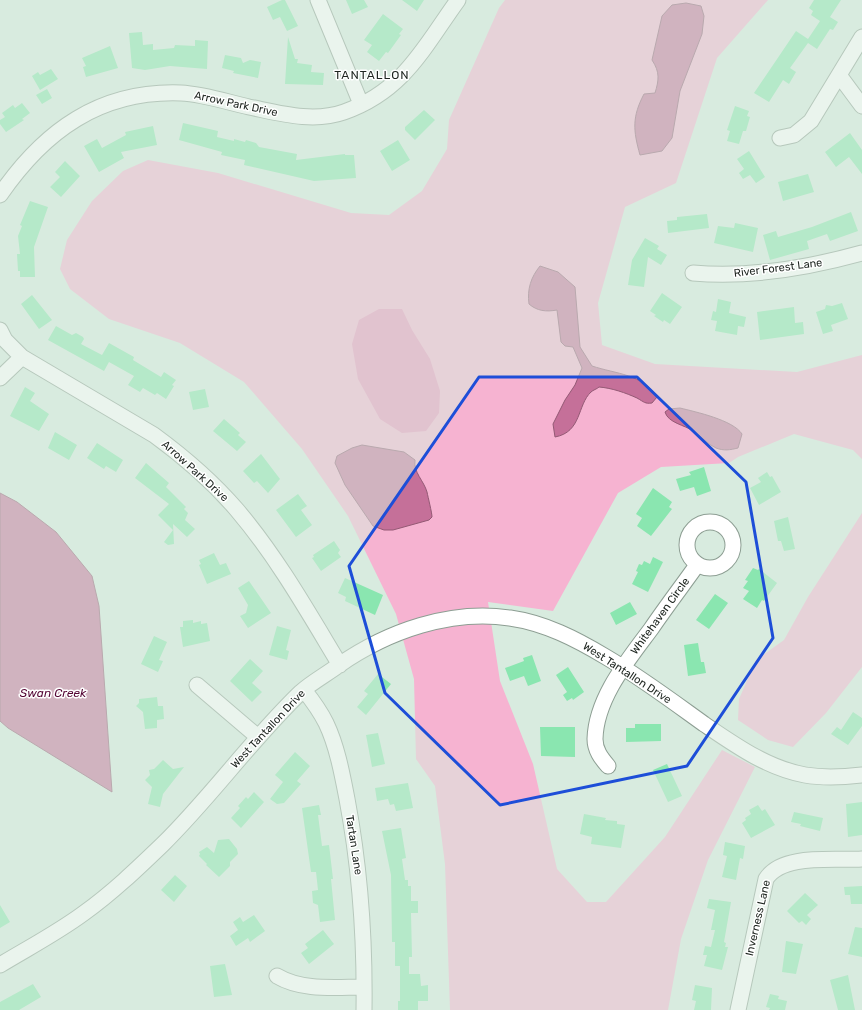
<svg xmlns="http://www.w3.org/2000/svg" width="862" height="1010" viewBox="0 0 862 1010" font-family="Rubik,sans-serif">
  <rect width="100%" height="100%" fill="#d8ebdf"/>
  <path fill="#f6b3d1" d="M505 0H768L717 58 676 183 625 207 598 303 602 345 655 364 797 372 862 355V459L853 450 794 434 738 457 729 463 661 467 618 493 553 611 488 602 500 681 533 764 557 869 587 902H606L665 837 722 750 755 767 708 860 681 939 668 1010H450L445 864 435 786 416 759 414 679 396 614 348 516 302 449 244 382 180 343 109 319 70 289 60 269 67 240 92 201 123 171 148 160 218 173 351 213 389 215 422 191 447 149 449 120 499 8Z
    M862 513V667L826 713 793 747 768 740 738 720 739 699 756 660 784 640 808 597Z"/>
  <path fill="#eb93bc" d="M379 309H402L412 330 430 359 440 391 439 413 426 431 402 433 380 419 358 379 352 344 359 320Z"/>
  <path fill="#c57099" stroke="#935974" d="M686 3 701 6 704 16 702 34 680 91 672 138 662 151 640 155C633 130 632 117 644 94L655 93C659 80 660 72 652 60L662 16 672 5Z
    M540 266 558 272 575 287 580 347 592 366C616 374 643 374 657 397L652 403C645 404 644 402 637 398 626 393 612 388 599 387 597 389 593 390 591 392 577 405 582 432 555 437L553 424 565 400 575 385 582 368 573 347 565 346 561 342 557 310C546 312 537 311 529 304 527 289 531 277 540 266Z
    M680 408C696 412 733 420 742 434L738 448C730 450 724 451 716 448 707 444 701 436 693 431 685 425 668 423 665 412L669 409Z
    M362 445 404 452 415 460C413 472 424 481 427 492 428 497 432 513 432 517L429 520 393 530H384L373 526 345 485 335 463 337 456 352 448Z
    M0 493 17 502 56 532 92 576 99 606 112 792 8 728 0 721Z"/>
  <path fill="#8ae6b0" d="M282 0H285L298 26 287 31 280 17 273 20 267 7Z
    M346 0H364L368 7 352 14Z
    M402 0H424L417 11Z
    M814 0H841L830 17 838 22 833 30 830 29 817 49 808 43 790 68 796 72 789 84 783 80 769 102 754 93 796 31 808 39 820 21 811 15 813 11 809 8Z
    M383 14 403 29 399 34 401 35 388 53 386 52 379 61 367 52 372 45 364 40Z
    M142 32 143 45 153 44V50L174 48 175 45 195 46V40L208 41 207 69 170 66 145 70 132 68 129 33Z
    M288 37 295 59H298L297 63 312 65 311 72 324 73 323 85 285 84Z
    M110 46 118 68 86 77 83 67 86 66 82 58Z
    M225 55 241 58 243 63 250 60 261 62 258 78 233 73 234 71 222 68Z
    M51 69 58 79 40 90 32 76 38 72 40 75Z
    M47 89 52 98 42 104 36 95Z
    M22 103 30 113 22 119 24 120 6 132 0 124V120L5 117 2 113 13 105 15 108Z
    M735 106 749 111 747 116 750 117 746 131H743L739 144 727 141 730 131 727 130Z
    M424 110 435 120 415 140 405 130V127Z
    M183 123 218 131 217 137 234 141V139L245 142 246 140 256 143 259 147 297 154 296 160 345 154V155H354L356 178 314 181 244 165 245 160 221 155 222 152 179 140Z
    M153 126 157 145 121 152 124 158 99 172 84 146 97 139 102 148 126 135 125 132Z
    M850 133 862 150V174L849 157 836 167 825 152Z
    M398 140 410 160 392 171 380 151Z
    M749 151 765 177 756 183 750 175 743 179 739 173 744 169 737 159Z
    M65 161 80 176 61 197 50 187 60 177 55 172Z
    M808 174 814 192 783 201 778 182Z
    M30 201 48 207 34 247 35 277H20V271H18L17 254H20L18 236 22 226 20 225Z
    M851 212 858 231 830 241 827 234 807 241 809 249 770 260 763 235 776 231 778 237 812 227Z
    M707 214 709 228 668 233 667 221 677 220V217Z
    M735 223 758 228 753 252 714 243 718 226 734 228Z
    M645 238 659 246 657 249 667 255 661 265 648 257 644 287 628 285 632 260Z
    M662 293 682 307 670 324 664 320 663 322 654 316 656 315 650 311Z
    M32 295 52 320 39 329 21 304Z
    M718 299 731 302 729 313 746 317 744 327 738 326 737 335 715 331 717 321 711 320 713 311 716 312Z
    M842 303 848 319 831 325 833 331 823 334 816 312 825 309 826 305 832 306Z
    M794 307 795 323 803 322 804 334 760 340 757 312Z
    M56 326 72 335 76 333 83 337 84 339 81 344 102 355 109 343 134 357 133 360 161 377 164 372 176 380 172 385 174 386 166 399 157 393 155 395 143 388 140 392 128 385 134 376 109 362 104 371 48 340Z
    M25 387 35 393 30 401 49 414 39 431 10 416Z
    M205 389 209 407 193 410 189 392Z
    M224 419 240 433 238 435 246 442 237 451 213 431Z
    M55 432 77 445 69 460 48 448Z
    M97 443 123 460 116 472 106 466 104 469 87 458Z
    M261 454 280 479 268 493 257 481 254 483 243 471Z
    M146 463 169 483 166 487 186 507 184 509 188 513 185 520 195 529 187 537 173 524 174 544 168 545 164 542 173 530 158 515 169 504 135 478Z
    M704 467 711 491 697 496 694 487 680 491 676 479 691 475 689 472Z
    M767 472 770 477 772 476 781 492 759 505 750 488 761 482 758 478Z
    M653 488 672 502 669 507 672 509 651 536 637 526 642 518 636 514Z
    M298 494 307 506 301 510 312 525 296 537 276 510Z
    M788 517 795 549 784 551 781 541H778L774 521Z
    M334 541 340 550 338 553 341 557 321 571 312 558 314 557 313 555Z
    M214 553 220 565 226 563 231 574 207 584 199 565 201 564 199 560Z
    M653 557 663 562 648 592 632 584 638 572 636 571 639 564 642 565 644 561 650 564Z
    M753 568 758 570 759 569 777 583 764 601 762 600 757 608 743 599 749 591 743 588 748 581 745 580Z
    M345 578 383 595 375 615 345 601 346 597 338 593Z
    M249 581 271 613 248 628 240 616 246 613 248 605 238 588Z
    M715 594 728 603 709 629 696 620Z
    M630 602 637 614 616 625 610 613Z
    M193 620V623L201 621V624L207 623 210 641 183 647 180 627H183V621Z
    M277 626 291 630 286 650 289 651 287 660 269 655Z
    M154 636 167 642 159 660 163 661 158 672 141 664Z
    M698 643 701 662H704L706 673 688 676 684 645Z
    M532 655 541 681 528 686 524 676 510 681 505 668 524 661 523 658Z
    M250 659 263 671 252 683 262 692 252 702 230 681Z
    M568 667 584 692 573 700 572 698 567 701 563 695 567 692 556 675Z
    M378 674 391 684 366 715 357 707 368 694 364 691Z
    M157 697 158 706H163L164 719 157 720V728L145 729 143 712 136 706 139 703V699Z
    M853 712 862 718V726L848 745 831 734 837 727 841 730Z
    M635 724H661V741L626 742V728H635Z
    M540 727H575V757L541 756Z
    M378 733 385 764 372 767 366 735Z
    M295 752 310 766 297 781 301 784 284 803 277 804 270 799 283 782 275 775Z
    M163 760 173 769 184 767 163 794 160 807 148 804 152 787 145 780 150 775 149 770 154 769Z
    M667 764 682 796 668 802 653 770Z
    M408 783 413 808 396 811 394 804 390 805 388 799 377 801 375 788Z
    M254 792 264 802 241 828 231 818 240 808 238 806 246 797 248 799Z
    M862 802V835L848 837 846 804Z
    M319 805 321 815H318L322 846 329 845 330 853 333 879H331L335 920 320 922 318 905 313 903 312 891 318 890 316 872H311L302 808Z
    M758 805 762 811 765 809 775 825 751 838 742 823 746 820 745 818 751 814 749 810Z
    M794 812 823 818 820 831 800 826 801 824 791 822Z
    M584 814 606 818 605 820 617 821V824L625 825 621 848 591 844 592 837 580 834Z
    M401 828 406 858 402 859 405 880H408V886H411V901H418V913H411L412 957H409V974H420L421 986 428 985V1001H418V1010H398V1001H400V966H395V942H392L391 875 382 831Z
    M229 839 237 849 238 854 230 862V866L219 877 206 865 207 864 199 856 200 854 199 852 207 847 214 853 218 840Z
    M725 842 745 846 743 859 740 858 736 880 722 877 727 856 723 855Z
    M175 875 187 886 174 902 161 890Z
    M862 886V904H851L850 895H845L844 887Z
    M805 893 818 905 807 915 811 919 806 925 802 921 799 923 787 911Z
    M709 899 731 902 724 942 726 943 725 947H728L722 970 704 966 707 955H703L705 946 711 947 715 930H711L715 910 707 908Z
    M0 905 10 922 0 928Z
    M254 915 265 931 250 942 248 938 236 946 230 936 238 930 233 922 240 917 243 922Z
    M855 927 862 928V957L848 954Z
    M323 930 334 944 309 964 301 953 308 948 305 944Z
    M786 941 803 944 796 974 782 972Z
    M225 964 232 995 214 997 210 966Z
    M848 975 855 1010H838L830 980Z
    M33 984 41 997 19 1010H0V1002Z
    M695 985 712 988 711 1010H694L696 1001 692 1000Z
    M770 994 779 996 778 999 787 1001 785 1010H769L770 1008 766 1007Z"/>
  <g fill="none" stroke-linecap="round" stroke-linejoin="round">
    <defs>
      <path id="minor" d="M318 0 361 104
        M839 75 862 106
        M780 138 794 135 811 121 862 37
        M0 195C44 131 100 90 181 93 203 94 227 102 249 107 279 113 313 123 344 112 404 91 424 47 458 0
        M693 273C750 278 808 268 862 253
        M0 330 5 340 22 357 154 435C184 457 213 482 237 510 277 557 308 612 340 665
        M0 378 22 357
        M687 545a23 23 0 1 1 46 0a23 23 0 1 1-46 0Z
        M197 685 258 737
        M304 690C312 700 320 711 326 723 337 746 342 773 347 799 360 868 365 939 364 1010
        M608 766C601 758 595 750 595 739 596 698 628 660 651 629 666 607 682 586 697 565
        M0 965C28 948 57 933 84 913 112 893 137 869 162 845 211 797 251 740 301 692 312 682 327 674 339 665 388 631 451 609 510 618 545 623 576 639 606 657 640 677 672 701 704 724 735 745 767 768 805 775 823 778 844 777 862 775
        M277 976C302 991 335 987 364 987
        M738 1010 766 879C782 853 834 861 862 859"/>
    </defs>
    <use href="#minor" stroke="#8d9e93" stroke-width="17"/>
    <use href="#minor" stroke="#fff" stroke-width="15"/>
  </g>
  <path d="M0 0H862V1010H0ZM479 377H637L746 482 773 638 687 766 500 805 385 693 349 566Z" fill="#d8ebdf" fill-opacity=".55" fill-rule="evenodd"/>
  <path fill="none" stroke="#1d4ed8" stroke-width="3" stroke-linejoin="round" d="M479 377H637L746 482 773 638 687 766 500 805 385 693 349 566Z"/>
  <g text-anchor="middle" dominant-baseline="central" stroke-width="3" stroke-linejoin="round" paint-order="stroke">
    <g font-size="11" fill="#1d241f" stroke="#fff">
      <text transform="translate(236 104) rotate(12)">Arrow Park Drive</text>
      <text transform="translate(778 268) rotate(-7)">River Forest Lane</text>
      <text transform="translate(195 471) rotate(42)">Arrow Park Drive</text>
      <text transform="translate(660 616) rotate(-54)">Whitehaven Circle</text>
      <text transform="translate(627 673) rotate(33)">West Tantallon Drive</text>
      <text transform="translate(268 729) rotate(-47)">West Tantallon Drive</text>
      <text transform="translate(354 845) rotate(81)">Tartan Lane</text>
      <text transform="translate(758 918) rotate(-77)">Inverness Lane</text>
    </g>
    <g font-size="12" letter-spacing="1" fill="#1d241f" stroke="#fff">
      <text x="372" y="75">TANTALLON</text>
    </g>
    <g font-size="12" font-style="italic" fill="#530433" stroke="#fff">
      <text x="53" y="693">Swan Creek</text>
    </g>
  </g>
</svg>
